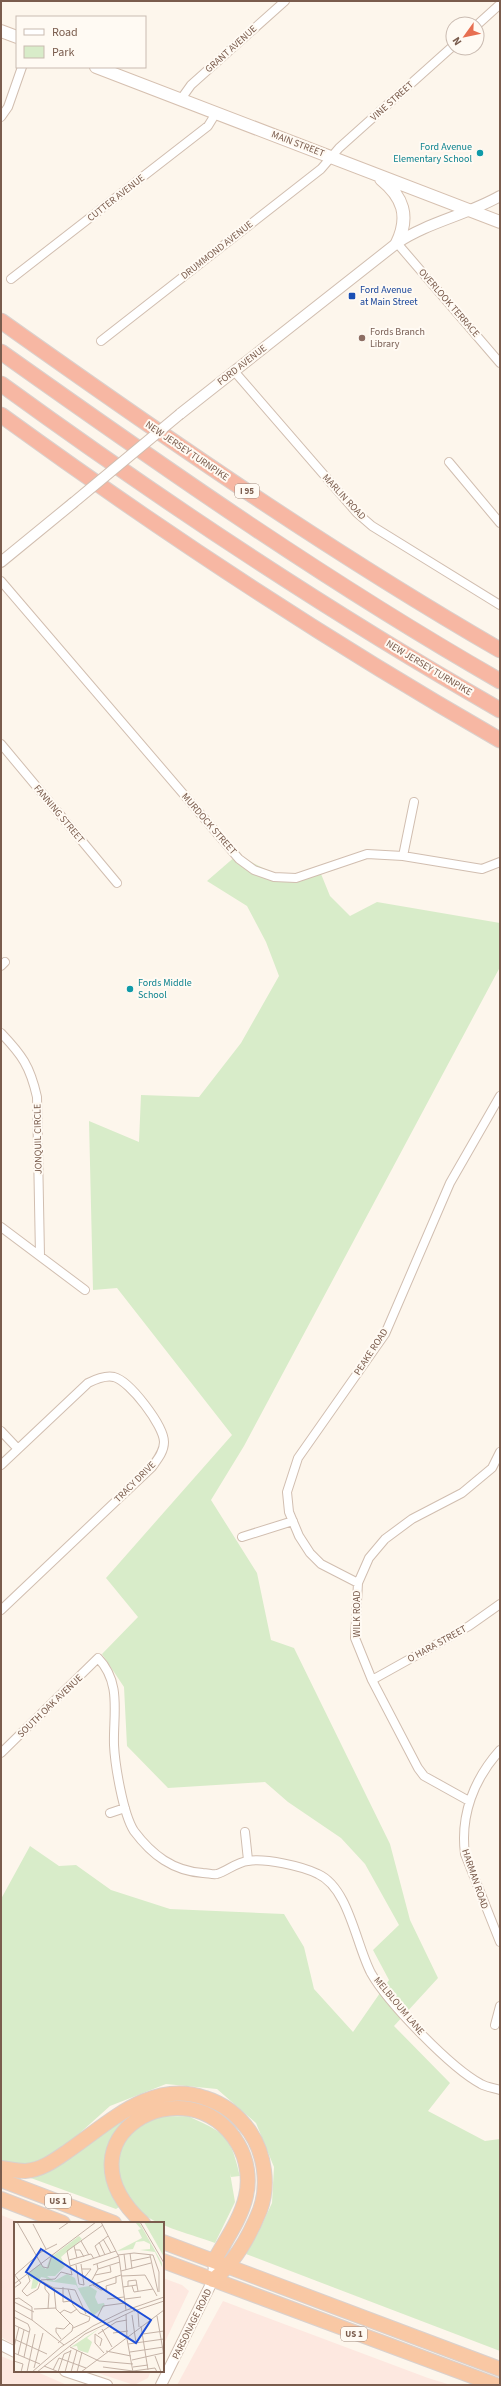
<svg xmlns="http://www.w3.org/2000/svg" width="501" height="2386" viewBox="0 0 501 2386" font-family="'Source Sans 3',sans-serif">
  <rect width="100%" height="100%" fill="#fdf6ec"/>
  <path fill="#fde8e0" d="M1 2215 21 2223H15V2345L1 2337Z
    M163 2278 182 2285 189 2291 163 2346Z
    M223 2301 428 2378 451 2385H177Z
    M1 2356 15 2362V2371H35L67 2385H1Z
    M92 2371H151L148 2378 134 2385Z"/>
  <path fill="#d8ecc9" d="M237 855 281 877 319 869 330 896 350 916 377 902 500 923V967L244 1446 211 1500 257 1573 271 1640 294 1648 390 1844 410 1920 438 1978 394 2026 450 2083 428 2111 485 2141 500 2139V2351L246 2254 258 2233 272 2203 274 2167 256 2123 217 2089 166 2084 110 2106 72 2140 50 2156 20 2167 1 2164V1899L30 1846 59 1866 76 1865 111 1890 170 1909 284 1914 304 1947 314 1989 353 2032 389 1980 373 1950 399 1925 365 1864 341 1838 288 1802 265 1782 168 1788 127 1746 124 1687 102 1654 138 1617 106 1578 232 1435 117 1288 93 1290 89 1121 139 1142 141 1095 199 1097 241 1043 279 976 266 942 247 906 207 881Z
    M188 2116C226 2134 230 2134 240 2176L231 2177 230 2173 235 2202 215 2243C194 2235 159 2227 142 2213 110 2187 106 2135 151 2118 161 2115 177 2117 188 2116Z
    M127 2117 129 2118C100 2153 101 2167 119 2207L116 2209 28 2177Z"/>
  <g fill="none" stroke-linecap="round" stroke-linejoin="round">
    <defs>
      <path id="minor" d="M477 25 498 6
        M181 99 191 85 285 1
        M1 117 8 107 22 67
        M397 243 500 363
        M11 279 208 126 216 113
        M101 341 321 169 339 148 453 46
        M234 371 357 513 372 526 500 605
        M449 462 500 523
        M1 581 239 859 254 870 274 877 296 878 367 854 403 856 482 869 500 862
        M1 744 117 883
        M403 856 414 802
        M1 966 5 962
        M1 1033C22 1055 30 1066 37 1097L40 1256
        M1 1227 85 1290
        M1 1431 18 1449
        M1 1465 88 1383C96 1379 105 1375 114 1377 130 1381 164 1426 164 1442 164 1452 157 1460 152 1467L1 1610
        M242 1537 293 1521
        M358 1583 321 1564 310 1553 299 1536 289 1512 287 1492 298 1458 385 1334 450 1183 500 1096
        M372 1680 469 1626 500 1604
        M500 1750C474 1779 460 1815 465 1854L500 1942
        M1 1753 98 1658C122 1683 113 1714 114 1745 115 1765 123 1814 134 1831 152 1855 173 1871 203 1873 208 1873 213 1875 217 1874 227 1871 237 1862 248 1861 265 1858 302 1866 318 1874 349 1888 356 1945 371 1973 388 2003 451 2068 481 2084 486 2087 494 2088 500 2090
        M469 1801 424 1776 418 1768 372 1680 355 1638 358 1583 369 1558 385 1539 412 1519 462 1493 492 1468 500 1452
        M110 1813 125 1808
        M245 1832 248 1860
        M495 2025 500 2006"/>
      <path id="tertiary" d="M180 414 397 243C428 222 467 215 500 196
        M1 562 73 503
        M1 2345 15 2352
        M65 2371 107 2385
        M161 2385 213 2280 214 2261"/>
      <path id="secondary" d="M1 31 17 37
        M96 67 500 222
        M381 179C403 197 410 216 397 243"/>
      <path id="trunk" d="M1 2168C9 2169 17 2171 25 2171 42 2170 55 2160 68 2151 109 2123 152 2079 205 2098 224 2104 239 2116 250 2132 265 2154 269 2186 260 2210 250 2235 234 2263 213 2280
        M1 2180 114 2223
        M1 2199 63 2223
        M143 2223C50 2138 188 2060 238 2144 247 2159 250 2179 246 2196 241 2219 225 2241 214 2261
        M163 2242 500 2369
        M163 2261 496 2385"/>
      <path id="motorway" d="M1 321C163 436 327 550 500 650
        M1 352C163 467 327 582 500 681
        M1 384C162 501 327 611 500 710
        M1 415C162 532 327 641 500 740"/>
    </defs>
    <use href="#minor" stroke="#d1beb0" stroke-width="10"/>
    <use href="#tertiary" stroke="#d1beb0" stroke-width="12"/>
    <use href="#secondary" stroke="#d6c0b0" stroke-width="14"/>
    <use href="#trunk" stroke="#dad1cd" stroke-width="16"/>
    <use href="#motorway" stroke="#dad1cd" stroke-width="17"/>
    <use href="#minor" stroke="#fff" stroke-width="8"/>
    <use href="#tertiary" stroke="#fff" stroke-width="10"/>
    <use href="#secondary" stroke="#fff" stroke-width="12"/>
    <use href="#trunk" stroke="#f9c8a4" stroke-width="14"/>
    <use href="#motorway" stroke="#f7b7a3" stroke-width="15"/>
    <defs>
      <path id="tertiary-bridge" d="M73 503 180 414"/>
    </defs>
    <use href="#tertiary-bridge" stroke="#d1beb0" stroke-width="12" stroke-linecap="butt"/>
    <use href="#tertiary-bridge" stroke="#fff" stroke-width="10"/>
  </g>
  <g fill="#0f9aa8" stroke="#fffaf3" stroke-width="1.5">
    <circle cx="480" cy="153" r="4"/>
    <circle cx="130" cy="989" r="4"/>
  </g>
  <rect fill="#1a4fb4" stroke="#fffaf3" stroke-width="1.5" x="348" y="292" width="8" height="8" rx="2"/>
  <circle fill="#8d6e63" stroke="#fffaf3" stroke-width="1.5" cx="362" cy="338" r="4"/>
  <g text-anchor="middle" dominant-baseline="central" stroke-width="4" stroke-linejoin="round" paint-order="stroke">
    <g fill="#fffaf3" stroke="#a28b7f" stroke-width="1">
      <rect x="235" y="484" width="24" height="14" rx="3"/>
      <rect x="45" y="2194" width="26" height="14" rx="3"/>
      <rect x="341" y="2327" width="26" height="14" rx="3"/>
    </g>
    <g font-size="9" font-weight="bold" fill="#7a5c4d">
      <text x="247" y="491">I 95</text>
      <text x="58" y="2201">US 1</text>
      <text x="354" y="2334">US 1</text>
    </g>
    <g font-size="10" fill="#7a5c4d" stroke="#fffaf3">
      <text transform="translate(231 49) rotate(-42)">GRANT AVENUE</text>
      <text transform="translate(392 101) rotate(-42)">VINE STREET</text>
      <text transform="translate(298 144) rotate(21)">MAIN STREET</text>
      <text transform="translate(116 198) rotate(-38)">CUTTER AVENUE</text>
      <text transform="translate(217 250) rotate(-38)">DRUMMOND AVENUE</text>
      <text transform="translate(449 303) rotate(49)">OVERLOOK TERRACE</text>
      <text transform="translate(242 365) rotate(-38)">FORD AVENUE</text>
      <text transform="translate(187 451) rotate(34)">NEW JERSEY TURNPIKE</text>
      <text transform="translate(344 497) rotate(47)">MARLIN ROAD</text>
      <text transform="translate(429 668) rotate(31)">NEW JERSEY TURNPIKE</text>
      <text transform="translate(59 814) rotate(50)">FANNING STREET</text>
      <text transform="translate(209 824) rotate(49)">MURDOCK STREET</text>
      <text transform="translate(38 1139) rotate(-91)">JONQUIL CIRCLE</text>
      <text transform="translate(371 1352) rotate(-57)">PEAKE ROAD</text>
      <text transform="translate(135 1482) rotate(-45)">TRACY DRIVE</text>
      <text transform="translate(357 1614) rotate(-90)">WILK ROAD</text>
      <text transform="translate(437 1644) rotate(-29)">O HARA STREET</text>
      <text transform="translate(50 1706) rotate(-44)">SOUTH OAK AVENUE</text>
      <text transform="translate(475 1879) rotate(71)">HARMAN ROAD</text>
      <text transform="translate(399 2006) rotate(50)">MELBLOUM LANE</text>
      <text transform="translate(192 2324) rotate(-64)">PARSONAGE ROAD</text>
    </g>
    <g font-size="10" fill="#0d838f" stroke="#fffaf3" text-anchor="end">
      <text x="472" y="147">Ford Avenue<tspan x="472" dy="12">Elementary School</tspan></text>
      <text x="138" y="983" text-anchor="start">Fords Middle<tspan x="138" dy="12">School</tspan></text>
    </g>
    <g font-size="10" fill="#164399" stroke="#fffaf3" text-anchor="start">
      <text x="360" y="290">Ford Avenue<tspan x="360" dy="12">at Main Street</tspan></text>
    </g>
    <g font-size="10" fill="#785e54" stroke="#fffaf3" text-anchor="start">
      <text x="370" y="332">Fords Branch<tspan x="370" dy="12">Library</tspan></text>
    </g>
  </g>
  <g transform="translate(14 2222)">
    <rect width="150" height="150" fill="#fdf6ec"/>
    <path d="M121 0H125L148 41V45L141 30 126 28 136 27V22L130 19 122 20 119 27 103 29 128 16 124 8 127 7ZM130 0H150V35L141 19ZM65 14 68 17 47 35 51 44 41 54H33L40 59 53 52 61 56 64 66 75 64 83 69 81 75 84 82 90 81 91 84 79 94 62 63 33 59 32 56 27 55 22 66 17 67 19 56 17 57 13 52 26 42 32 47 36 36ZM86 106 73 116 78 120 74 131 64 128 63 124 57 125Z" fill="#d8ecc9"/>
    <path fill="none" stroke="#c5b3a7" stroke-width="1" d="M3 0 26 40M87 0 105 35 112 88M126 0 150 41M19 2 32 27M45 7 55 0M89 17 97 31M67 19 75 33M85 20 91 33M60 24 63 36M61 28H66L70 35M116 31 118 47M110 32 112 48M104 33 120 31 139 33 145 50V70M136 33 144 70M86 35 81 24 94 14M55 38 77 32 80 37M117 39 136 35M26 40 29 45 34 46 38 33M62 43 65 62 70 63 67 42M79 43 105 34M56 44 102 29M68 47H77L70 56M84 47 106 40M107 49 137 41M0 52 7 61 0 66M1 53 27 30 43 22M14 53 16 59 8 69 13 74 24 67 27 58 41 57 47 50 58 53M58 53 53 29 89 3M81 53 97 50 96 44M108 54 131 53 143 74M78 58 84 47 83 42M29 60 40 66 42 87 59 104 58 109 44 121M0 62 82 0M31 63V67L35 72 34 87M79 63 87 68 92 67M75 64 107 53M114 64V59L122 58 124 69M118 64 120 70 139 67M49 65V80L56 79M109 65 123 63M40 66 54 67 59 83 66 91 76 95 75 99 59 106M54 67 61 68 72 92M93 70 92 64 102 61V54M0 77 5 76 18 85V98M93 77 110 75M111 77 127 75M0 80 20 90M20 87 42 86M0 88 18 98 50 123M120 89 150 79M124 90 125 105M46 91 50 88 57 91 63 87M112 92 113 117 119 150M118 93 122 121M143 94 150 134M0 95 14 102 16 107M83 96 89 84 111 81M0 103 15 110M127 104 134 148M88 107 98 125M99 111 114 109M84 112 102 100 113 98M129 112 150 109M0 117 33 132M47 117 42 110V106L50 107 56 101M114 122 150 117M86 124 88 117 81 112V121L90 131M0 125 5 105M56 125 85 139 119 142M92 129 117 134M116 130 150 125M0 131 26 142M4 133 10 108M141 134 147 150M10 135 16 107M118 138 149 131M0 139 9 142 7 150M30 144 45 150M89 145 119 149M119 145 134 143M20 146 29 111M39 148 45 136 72 146M119 149 141 146 143 150M13 150 21 112M18 150 47 125 79 104 110 89 150 75M23 150 71 112 121 88M44 150 50 132 57 129M51 150 57 128M57 150 63 128M63 150 68 130M67 150 150 88"/>
    <path fill="#1d4ed8" fill-opacity="0.15" stroke="#1d4ed8" stroke-width="2" d="M27 27 137 98 122 121 12 50Z"/>
    <rect width="150" height="150" fill="none" stroke="#7a5c4d" stroke-width="2"/>
  </g>
  <rect width="501" height="2386" fill="none" stroke="#7a5c4d" stroke-width="4"/>
  <rect x="16" y="16" width="130" height="52" fill="#fffaf3" stroke="#cabbb1"/>
  <rect x="24" y="29" width="20" height="6" fill="#ffffff" stroke="#cabbb1"/>
  <text x="52" y="36" font-size="12" fill="#7a5c4d">Road</text>
  <rect x="24" y="46" width="20" height="12" fill="#d8ecc9" stroke="#cabbb1"/>
  <text x="52" y="56" font-size="12" fill="#7a5c4d">Park</text>
  <g transform="translate(465 36) rotate(237)"><circle r="19" fill="#fffaf3" stroke="#cabbb1"/>
  <path d="M0-3L7 15L0 10L-7 15Z" fill="#e76f51"/>
  <text y="-6" font-size="11" font-weight="bold" text-anchor="middle" fill="#7a5c4d">N</text>
  </g>
</svg>
